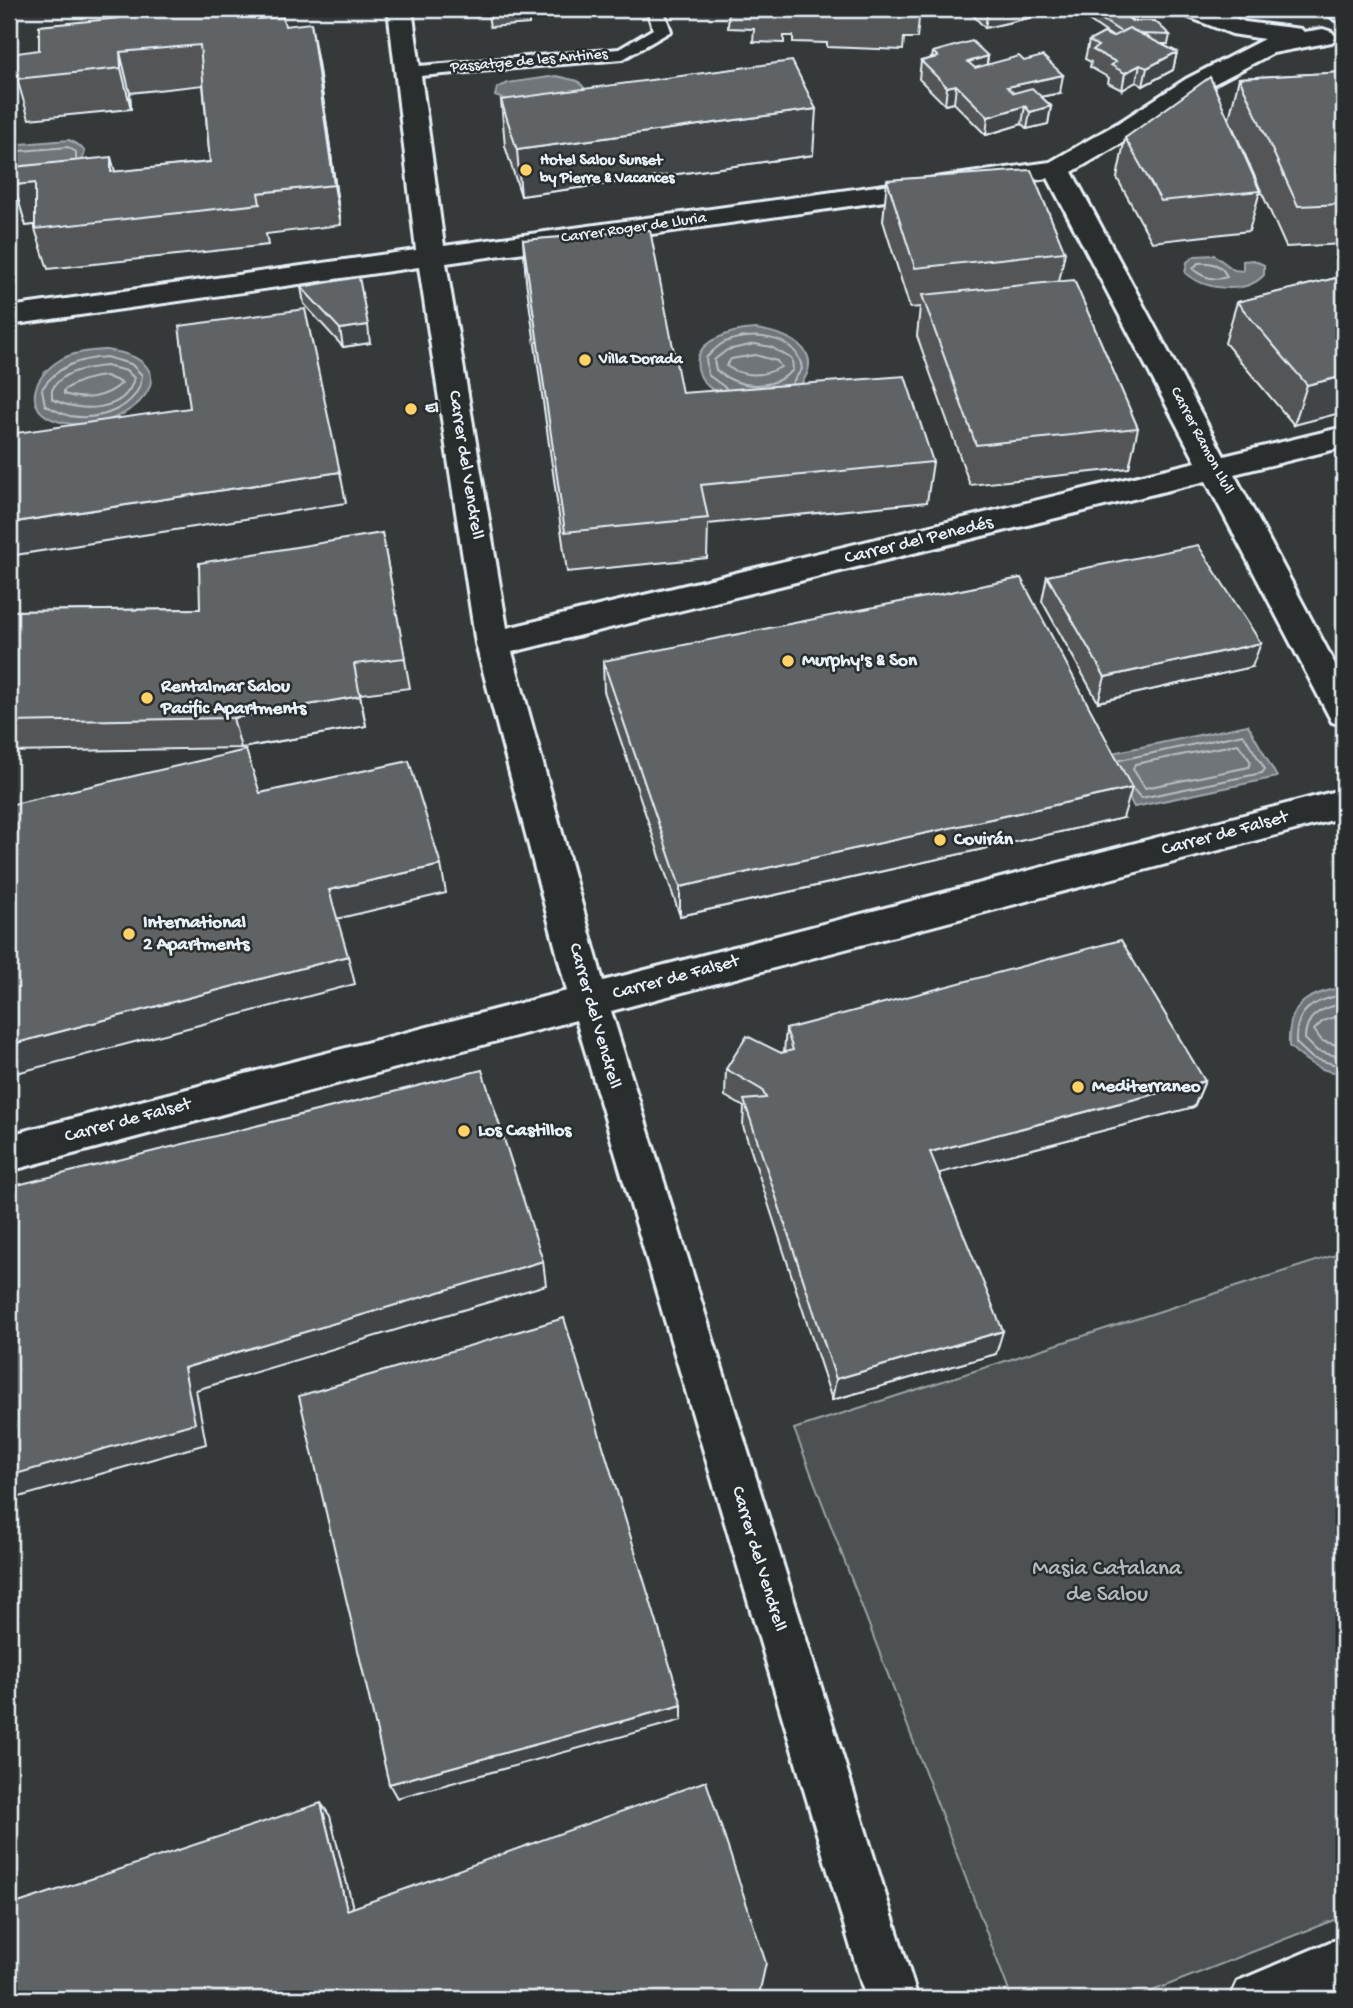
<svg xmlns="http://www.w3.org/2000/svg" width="1353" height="2008" viewBox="0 0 1353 2008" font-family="'Gochi Hand',sans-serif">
  <rect width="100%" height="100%" fill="#35393a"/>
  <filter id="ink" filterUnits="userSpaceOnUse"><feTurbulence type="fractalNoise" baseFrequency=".0143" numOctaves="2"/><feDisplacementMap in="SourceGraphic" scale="14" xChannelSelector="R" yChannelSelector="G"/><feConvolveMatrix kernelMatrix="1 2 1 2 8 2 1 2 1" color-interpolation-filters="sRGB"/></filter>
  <g filter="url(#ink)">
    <path fill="#4d5152" stroke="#9aa1a5" stroke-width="2" d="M1344 1252V1916L1132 1999H1012L794 1429Z"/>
    <path fill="#707579" stroke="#a0a7ac" stroke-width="2" d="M556 76 578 81 587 91 507 100 495 96 497 88 508 83Z
      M69 140 80 146 85 152C78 182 34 175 9 177V145Z
      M1214 255 1234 270 1243 271V261L1253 260 1264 265V275C1245 295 1205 290 1185 273L1187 262 1195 256Z
      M756 329C788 334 828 350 799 387 784 389 736 399 724 395 714 393 704 384 700 375 686 341 732 330 756 329Z
      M106 350C196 361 134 435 65 423 22 415 29 379 60 360 73 352 91 351 106 350Z
      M1248 725 1277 777 1134 807 1107 754Z
      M1344 987V1073C1321 1073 1305 1061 1289 1046 1287 1005 1305 994 1344 987Z"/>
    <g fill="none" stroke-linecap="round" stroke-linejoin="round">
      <path stroke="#b8bfc5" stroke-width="2" d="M9 152 68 147 76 152V159
        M1198 263C1211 262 1222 264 1227 277 1214 281 1203 278 1193 269Z
        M755 344 771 347 792 359 793 370C771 391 739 389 716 370L714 360 727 350Z
        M755 355 777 361 781 367C763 377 744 377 726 366L731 359Z
        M106 357 131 364 142 375C139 408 100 421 70 416 62 414 53 409 45 405L42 389C57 366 79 359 106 357Z
        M106 366 127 371 134 378C126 413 79 413 52 399V390C61 371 86 368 106 366Z
        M106 376 122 383C106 398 85 401 64 394V390C77 381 90 377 106 376Z
        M726 388 708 375 706 358C711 353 716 347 723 343 750 331 798 334 802 369L792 383
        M1238 744 1251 762 1249 767 1145 788 1133 769 1135 764Z
        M1120 760 1243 734 1265 769 1262 773 1141 798 1134 790
        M1344 994C1313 1002 1295 1008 1296 1043L1312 1058 1344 1067
        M1344 1003C1323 1008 1305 1014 1305 1039L1317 1051 1344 1058
        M1344 1014 1323 1021 1314 1030 1322 1041 1344 1047"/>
      <defs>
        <path id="service" d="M647 9H663L671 31 623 59 408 77 399 72 408 67 619 49 653 29Z"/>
        <path id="pedestrian" d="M1344 1936V1988L1317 1999H1230L1238 1981Z"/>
        <path id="minor" d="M388 9H412L444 246 1050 162 1123 120 1186 79 1264 39 1232 34 1181 14 1178 9H1212L1245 22 1301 29 1304 32 1323 29 1332 32 1336 37 1332 42 1273 53 1204 89 1141 132 1072 172 1224 456 1344 427V447L1234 474 1344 681V726L1332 722 1206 481 512 652 603 981 1344 789V817L611 1011 918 1999H866L576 1020 9 1171V1135L567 991 476 644 419 267 9 325V307L416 250ZM1048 178 1196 462 507 628 446 263Z
          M1323 9H1344V22L1335 20Z"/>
      </defs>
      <use href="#service" stroke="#e8f1f8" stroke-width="6"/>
      <use href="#pedestrian" stroke="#e8f1f8" stroke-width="6"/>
      <use href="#minor" stroke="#e8f1f8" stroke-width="6"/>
      <use href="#service" fill="#2a2d2e" fill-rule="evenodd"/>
      <use href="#pedestrian" fill="#2a2d2e" fill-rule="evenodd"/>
      <use href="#minor" fill="#2a2d2e" fill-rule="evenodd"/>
    </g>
    <path fill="#525557" stroke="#e8f1f8" stroke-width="2" d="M103 9H311L312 11 258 13 259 19 285 26 318 63 341 225 266 234 268 245 48 269 35 229V225L26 226 14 185 115 172 210 162 203 85 130 93 131 109 29 119 17 79 39 50 136 11V10L104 13Z
      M472 9H587L529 15V24L490 27 488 15 474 17Z
      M729 9H920L917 38H904L903 50 827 47V43L793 42V36H784V43L753 42 754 29 728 28Z
      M967 9H1036H1034L1033 17 985 28Z
      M1088 10 1139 15 1129 19 1170 35 1168 44H1161L1177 52 1173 70 1143 86 1136 82 1122 90 1108 83 1109 78 1090 67 1091 62 1085 59 1089 41 1113 37 1087 19Z
      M933 52 988 56 987 65 1060 93 1041 97 1051 106 1048 124 1027 129 1022 124 986 135 954 103 945 105 919 79 921 61 932 58Z
      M1344 72V244L1286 247 1229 119 1239 78Z
      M501 100 813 155 521 196 505 146Z
      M1125 138 1260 191 1249 231 1152 242 1117 178Z
      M887 180 1065 252 1059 282 1138 428 1129 468 970 485 917 336 920 307 910 308 883 221Z
      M523 240 682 393 933 462 927 502 708 524 707 558 567 572 526 281Z
      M1344 276 1294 425 1225 343 1237 302Z
      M301 287 370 343 343 347 304 304Z
      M382 533 410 688 360 694 366 726 241 748 9 752V611L200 609Z
      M1047 576 1252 667 1098 702 1042 601Z
      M603 661 1123 818 680 916 604 691Z
      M786 1029 1205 1081 1194 1107 939 1173 996 1354 832 1400 743 1126 744 1107 725 1096 726 1069 784 1052Z"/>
    <path fill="#424547" stroke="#e8f1f8" stroke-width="2" d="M473 9H487L488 15 474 17Z
      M528 9H587L529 15Z
      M988 9H1036H1034L1033 17 985 28Z
      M1133 9H1141L1139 15 1120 22 1122 13Z
      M311 23 318 63 341 225 334 185Z
      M120 52 130 93 131 109 121 68Z
      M1177 52 1173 70 1143 86 1147 68Z
      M988 56 985 74 966 80 968 62Z
      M1140 65 1136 82 1122 90 1125 73Z
      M1063 75 1060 93 1004 104 1007 87Z
      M956 85 954 103 945 105 947 87Z
      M1025 106 1022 124 986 135 988 117Z
      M1051 106 1048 124 1027 129 1030 112Z
      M816 109 813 155 521 196 517 150Z
      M111 157 122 197 111 172Z
      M35 183 47 223 26 226 14 185Z
      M368 325 370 343 343 347 340 329Z
      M1344 376V412L1294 425 1307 385Z
      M340 472 346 503 9 556V523Z
      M1261 643 1252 667 1098 702 1105 677Z
      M360 696 366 726 241 748 233 718Z
      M1132 788 1123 818 680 916V887Z
      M441 865 446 893 336 919 329 890Z
      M348 956 355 984 9 1075V1045Z
      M1205 1081 1194 1107 925 1177 930 1152Z
      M543 1261 546 1285 196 1390 206 1444 9 1500V1476L184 1368Z
      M1003 1331 996 1354 832 1400 836 1379Z
      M682 1705V1720L397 1798 389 1784Z
      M321 1803 330 1816 356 1920 347 1910Z"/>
    <path fill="#5f6365" stroke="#e8f1f8" stroke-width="2" d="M163 9H257L258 19 283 17 285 26 311 23 334 185 258 193 260 204 35 229V183L14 185V167L111 157V172L210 162 200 45 120 52 121 68 17 79V53L39 50V26L119 18V13Z
      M872 9H907V10Z
      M1090 9H1133L1122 13 1132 21H1155L1170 35 1141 34 1129 28 1121 32 1088 10Z
      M1129 28 1177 52 1147 68 1140 65 1125 73 1111 65 1116 62 1093 50 1098 46 1089 41 1104 33 1112 37Z
      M972 41 988 56 968 62 975 68 1019 56 1024 61 1043 56 1063 75 1007 87 1014 93 1032 88 1051 106 1030 112 1025 106 988 117 956 85 947 87 921 61 938 57 933 52Z
      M792 61 816 109 517 150 501 100Z
      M1344 72V204L1298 206 1239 78Z
      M1210 77 1260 191 1161 201 1125 138Z
      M1031 170 1065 252 915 268 887 180Z
      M650 230 682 393 905 376 933 462 701 485 708 518 565 532 523 240Z
      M1344 276V376L1307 385 1237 302Z
      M359 277 368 325 340 329 301 287Z
      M1074 280 1138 428 976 445 922 295Z
      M305 309 340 472 9 523V434L190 408 179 326Z
      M382 533 405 658 354 664 360 696 233 718 9 722V611L200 609 199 563Z
      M1198 545 1261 643 1105 677 1047 576Z
      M1021 578 1132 788 680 887 603 661Z
      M246 750 260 793 409 761 441 865 329 890 348 956 9 1045V805Z
      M1121 940 1205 1081 930 1152 1003 1331 836 1379 744 1100 766 1098 762 1090 726 1069 736 1053 747 1036 781 1053 793 1050 786 1029Z
      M482 1070 543 1261 184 1368 195 1423 9 1476V1187Z
      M564 1318 682 1705 389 1784 299 1396Z
      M706 1781 766 1963 758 1999H9V1906L321 1803 347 1910Z"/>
  </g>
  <g fill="#ffd166" stroke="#2a2d2e" stroke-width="2.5">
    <circle cx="526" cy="170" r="7"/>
    <circle cx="585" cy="360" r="7"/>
    <circle cx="411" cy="409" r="7"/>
    <circle cx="788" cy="661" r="7"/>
    <circle cx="147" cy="698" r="7"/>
    <circle cx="940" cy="840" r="7"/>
    <circle cx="129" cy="934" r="7"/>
    <circle cx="1078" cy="1087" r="7"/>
    <circle cx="464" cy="1131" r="7"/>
  </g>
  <g text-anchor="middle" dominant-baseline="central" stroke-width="5" stroke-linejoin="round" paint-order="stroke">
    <g font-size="16" fill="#e8f1f8" stroke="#2a2d2e">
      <text transform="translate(529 62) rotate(-5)">Passatge de les Antines</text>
      <text transform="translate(634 229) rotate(-8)">Carrer Roger de Lluria</text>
      <text transform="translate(1201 441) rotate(62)">Carrer Ramon Llull</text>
    </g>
    <g font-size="16" font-weight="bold" fill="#e8f1f8" stroke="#2a2d2e" text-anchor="start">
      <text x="540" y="161">Hotel Salou Sunset<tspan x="540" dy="18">by Pierre &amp; Vacances</tspan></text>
      <text x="599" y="360">Villa Dorada</text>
      <text x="425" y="409">El</text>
    </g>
    <g font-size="19" fill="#e8f1f8" stroke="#2a2d2e">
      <text transform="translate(465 465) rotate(81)">Carrer del Vendrell</text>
      <text transform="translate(919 541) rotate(-14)">Carrer del Penedés</text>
      <text transform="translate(1225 834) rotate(-15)">Carrer de Falset</text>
      <text transform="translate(676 978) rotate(-15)">Carrer de Falset</text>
      <text transform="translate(594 1016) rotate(74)">Carrer del Vendrell</text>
      <text transform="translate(128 1121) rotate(-15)">Carrer de Falset</text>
      <text transform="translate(758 1559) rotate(73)">Carrer del Vendrell</text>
    </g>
    <g font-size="19" font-weight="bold" fill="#e8f1f8" stroke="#2a2d2e" text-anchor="start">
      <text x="802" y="661">Murphy's &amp; Son</text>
      <text x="161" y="687">Rentalmar Salou<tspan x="161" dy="22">Pacific Apartments</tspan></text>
      <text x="954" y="840">Covirán</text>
      <text x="143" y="923">International<tspan x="143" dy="22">2 Apartments</tspan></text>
      <text x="1092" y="1087">Mediterraneo</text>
      <text x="478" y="1131">Los Castillos</text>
    </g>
    <g font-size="23" fill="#b2b9be" stroke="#2a2d2e">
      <text x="1107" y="1569">Masia Catalana<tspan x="1107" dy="26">de Salou</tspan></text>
    </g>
  </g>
  <rect width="1353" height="2008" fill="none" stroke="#2a2d2e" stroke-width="35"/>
  <rect x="18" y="18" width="1318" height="1973" fill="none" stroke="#e8f1f8" stroke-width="2.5" filter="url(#ink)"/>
</svg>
